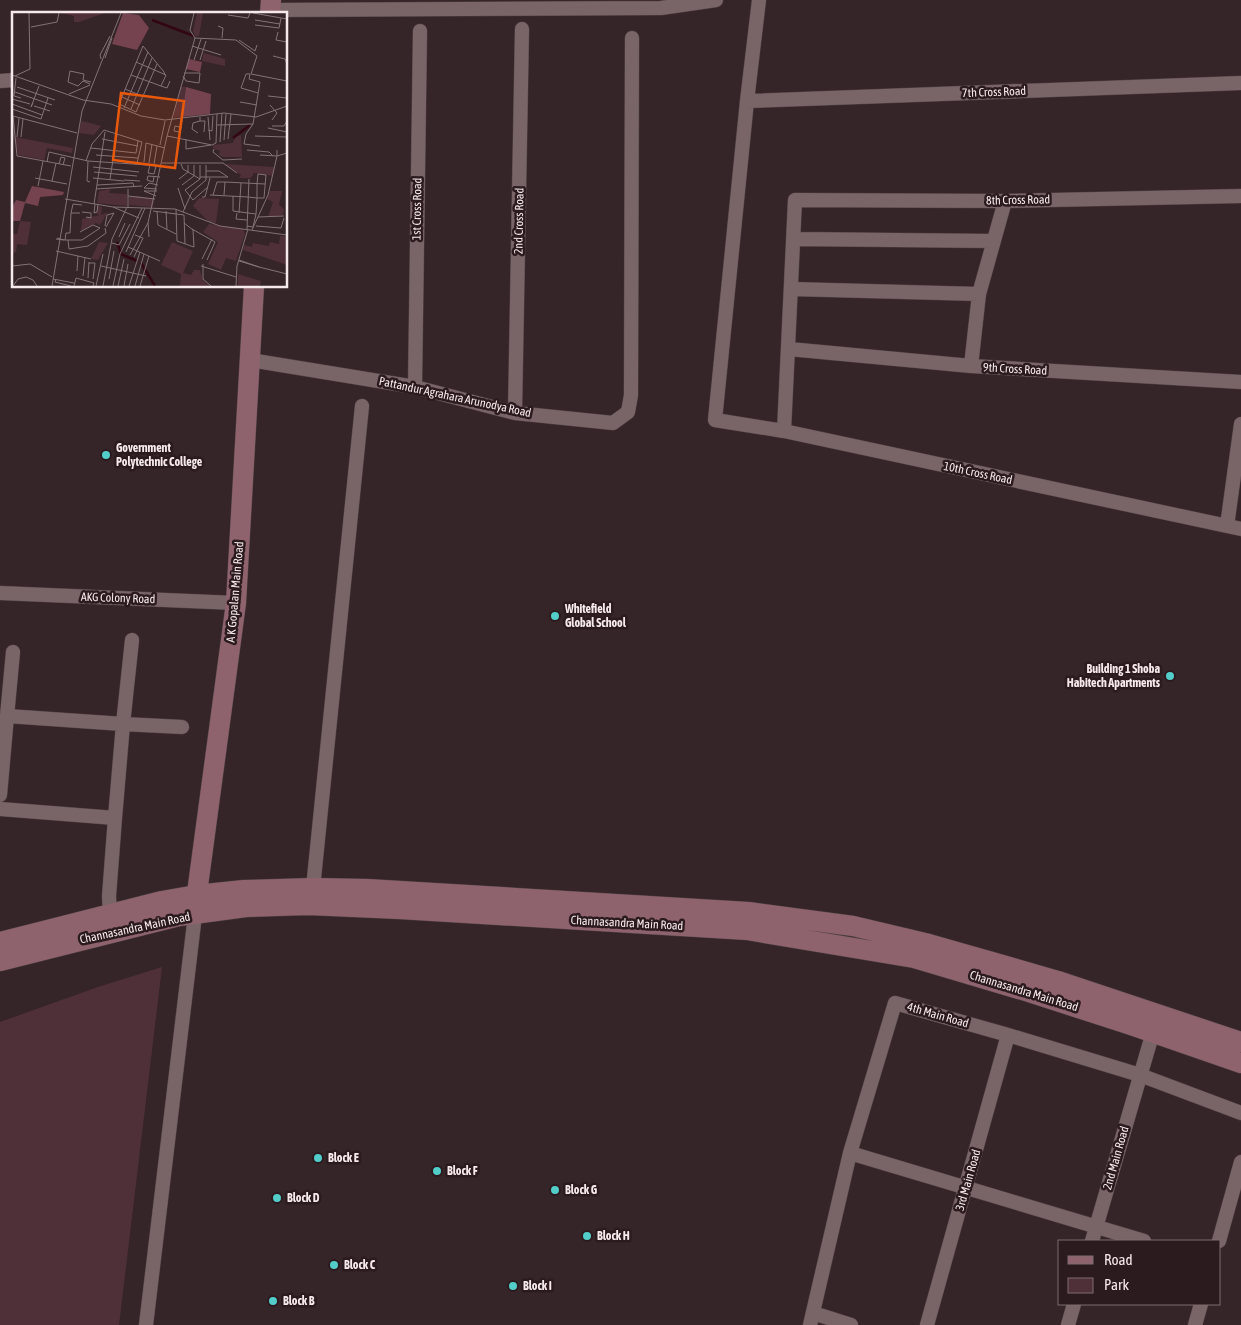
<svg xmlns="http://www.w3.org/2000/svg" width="1241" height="1325" viewBox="0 0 1241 1325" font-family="'Asap Condensed',sans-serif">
  <rect width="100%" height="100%" fill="#352428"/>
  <path fill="#503038" d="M162 967 119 1325H0V1022L98 987Z"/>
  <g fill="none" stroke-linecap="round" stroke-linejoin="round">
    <defs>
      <path id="street" d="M759 0 747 101 715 420 784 431 1241 529
        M271 10 661 8 716 0
        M0 81 14 80
        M747 101 1241 83
        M794 239 994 241
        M792 289 979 294
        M789 349 971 366 1241 382
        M250 360 415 387 515 413 613 423 628 412 631 395 632 38
        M971 366 979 294 1005 201
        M415 387 420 31
        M515 413 522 29
        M784 431 795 200 1005 201 1241 196
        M1227 526 1241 424
        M0 593 236 603
        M132 640 123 724 182 727
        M7 716 13 652
        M0 795 7 716 123 724 115 818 0 809
        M313 888 362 406
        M110 915 109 896 115 818
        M850 1153 1144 1241
        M1092 1241 1153 1032
        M1219 1241 1241 1162
        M813 1313 851 1325
        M146 1325 195 915
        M810 1325 850 1153 895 1003 1008 1035 1140 1075 1241 1113
        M927 1325 1008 1035
        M1068 1325 1074 1304
        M1195 1325 1201 1304"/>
      <path id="secondary" d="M270 14 271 0
        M195 908 236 603 254 286
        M0 942 162 901 196 895 244 890 313 888 367 889 748 912 853 926 929 944 1058 981 1241 1042
        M0 961 179 916 246 907 308 905 399 909 747 930 914 958 1029 992 1131 1025 1241 1063"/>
    </defs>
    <use href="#street" stroke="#504245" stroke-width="15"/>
    <use href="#secondary" stroke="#504245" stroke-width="21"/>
    <use href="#street" stroke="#796468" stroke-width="14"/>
    <use href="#secondary" stroke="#8f636e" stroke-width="20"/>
  </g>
  <g fill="#53cdc9" stroke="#2b1a1e" stroke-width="2">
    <circle cx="106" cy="455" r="5"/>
    <circle cx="555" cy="616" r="5"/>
    <circle cx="1170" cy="676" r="5"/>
    <circle cx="318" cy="1158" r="5"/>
    <circle cx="437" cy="1171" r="5"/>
    <circle cx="555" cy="1190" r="5"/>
    <circle cx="277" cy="1198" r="5"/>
    <circle cx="587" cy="1236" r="5"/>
    <circle cx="334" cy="1265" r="5"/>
    <circle cx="513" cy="1286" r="5"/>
    <circle cx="273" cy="1301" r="5"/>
  </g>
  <g text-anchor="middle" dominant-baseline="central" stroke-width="5" stroke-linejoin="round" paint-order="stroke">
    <g font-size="12" fill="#f5e9eb" stroke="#2b1a1e">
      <text transform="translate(994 92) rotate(-2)">7th Cross Road</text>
      <text transform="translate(1018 200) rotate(-1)">8th Cross Road</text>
      <text transform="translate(417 209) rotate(-89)">1st Cross Road</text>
      <text transform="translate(519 221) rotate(-89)">2nd Cross Road</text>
      <text transform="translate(1015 369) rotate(3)">9th Cross Road</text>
      <text transform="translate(455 397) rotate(12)">Pattandur Agrahara Arunodya Road</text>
      <text transform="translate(978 473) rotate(12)">10th Cross Road</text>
      <text transform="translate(235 592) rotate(-85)">A K Gopalan Main Road</text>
      <text transform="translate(118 598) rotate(2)">AKG Colony Road</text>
      <text transform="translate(627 923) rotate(3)">Channasandra Main Road</text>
      <text transform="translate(135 928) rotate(-12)">Channasandra Main Road</text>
      <text transform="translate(1024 991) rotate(17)">Channasandra Main Road</text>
      <text transform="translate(938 1015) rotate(16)">4th Main Road</text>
      <text transform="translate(1116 1158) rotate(-74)">2nd Main Road</text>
      <text transform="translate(968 1180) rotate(-74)">3rd Main Road</text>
    </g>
    <g font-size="12" font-weight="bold" fill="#f5e9eb" stroke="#2b1a1e" text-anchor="start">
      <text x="116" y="448">Government<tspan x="116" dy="14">Polytechnic College</tspan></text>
      <text x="565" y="609">Whitefield<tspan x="565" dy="14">Global School</tspan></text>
      <text x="1160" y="669" text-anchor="end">Building 1 Shoba<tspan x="1160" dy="14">Habitech Apartments</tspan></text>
      <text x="328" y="1158">Block E</text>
      <text x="447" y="1171">Block F</text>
      <text x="565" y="1190">Block G</text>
      <text x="287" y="1198">Block D</text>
      <text x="597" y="1236">Block H</text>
      <text x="344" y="1265">Block C</text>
      <text x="523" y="1286">Block I</text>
      <text x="283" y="1301">Block B</text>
    </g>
  </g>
  <g transform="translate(12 12)">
    <rect width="275" height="275" fill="#352428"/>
    <path d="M49 1H93L67 10H62V4ZM185 1H191L187 24H183L181 19ZM192 41 213 47V54L190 49ZM169 75H174L170 104 161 106ZM69 109 74 110 89 114 82 123 67 121ZM0 117 3 125 61 136 60 141 35 136 32 148 6 143ZM229 123 230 145H211L207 143 208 139 201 136V133L221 131 223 125ZM213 152 262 155 261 164 242 161 239 166H227L229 163ZM98 177 97 181 115 182V194L85 191 87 179ZM258 179H270L267 193 272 197 271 203 256 205 261 190 255 187ZM125 184 142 187 141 195 117 193V185ZM187 186 207 187 204 211 197 210 181 194ZM86 194 90 195 89 203 96 200 88 213 84 211 69 219 70 207 88 203 85 202ZM8 209 19 210 15 233 5 232 4 240 0 241V222H5ZM197 212 231 217 233 222 224 249 214 246 209 258 196 252 206 230 191 220ZM268 224H275V253L231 238 232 233 240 235 241 231 257 234 258 230 267 232ZM87 230 96 231 86 248 79 247ZM160 230 181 239 171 261 179 263 182 258H188L191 268 198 274H168L169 262 149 253ZM226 262 249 269 248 274H226Z" fill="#503038"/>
    <path d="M111 1 127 3 137 16 125 38 100 32ZM177 47 190 50 188 60 174 57ZM174 75 199 82 198 102 170 105ZM20 174 52 180 51 183 28 185 26 194 13 191 8 209H0V196L4 188 13 190Z" fill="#75434f"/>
    <path fill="none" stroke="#320615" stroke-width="2.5" d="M140 8 182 24M221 126 238 113M105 230 109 242 125 249M129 251 143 274"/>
    <path fill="none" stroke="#827376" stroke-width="1" d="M241 1 275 7M216 3 236 6 238 1M243 8 268 12M243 13 267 16 269 6M206 14 211 16 210 26M19 15 45 10 47 1M266 20 264 28 275 30M183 26 224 28 245 44 239 62 275 69M227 28 243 39 245 33M180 34 209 43M261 44 273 47 275 52M93 46 100 26M89 47 88 43 98 24M182 48 189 27M188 48 194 29M124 50 154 63 149 74 155 76 158 69M145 52 124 100 107 92 131 34 152 60 153 63M0 63 71 88 99 92 129 104 153 108 212 101 244 105 275 94M119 63 149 74M3 64 18 57 17 1M171 64 174 69 187 71 188 61H172M4 66 2 84 9 86M78 72 71 69 66 74 56 70 58 59 72 62 71 68 79 70M5 75 43 88M113 77 130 84M3 80 40 93M57 82 78 73M256 84 275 86M110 85 128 93M0 87 18 92M228 90 245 93M21 91 19 95 27 74M0 92 30 103M258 93 265 101 260 108M22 94 38 99M112 96 136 40M0 97 29 107 36 86M119 97 140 46M1 104 5 144 59 154M1 104 65 121M188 105V109H193L192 120M196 105 198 128M170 108V109L168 115 167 120 162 119 163 114 168 115 170 116M241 112 234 122 232 132 248 134M205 113 241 112 248 70 237 67 238 62H234L229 76 246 81M260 114H272L275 109M256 116 275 120M196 118 200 119 201 104M186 121 180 117 181 111 188 109M155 124 200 133M243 124 275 125M5 125 7 106M9 125 11 107M90 127 126 134M174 127V137L199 133M216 127 219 102M212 128 214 102M208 130 210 101M148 133 153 109M200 133 204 131 205 102M79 136 124 141 126 129M202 137 201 140 211 148M235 138 257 140 261 144M84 143 126 146M248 143 265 144V138M211 148 230 147M74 149 80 132 92 118 130 130 125 151M76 149 75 169 78 170M35 150 37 140 76 149 150 154M132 150 134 131 153 136M137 151 140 132M150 151H211L225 161M47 152 49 145 53 146 51 153M142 152 145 134M169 152 171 157 188 167M138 153 136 161 142 162 144 154M188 153V167L173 178 181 188 196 175M81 155 127 160M82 160 125 164M142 165 141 170 135 168 136 164 148 165M188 165H216L207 159H194M23 166 55 172M81 166 112 169M98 167 105 122M167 167 176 160V153M112 168 128 169M40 169 44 151M85 173 121 171 122 175M170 173 182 164V153M26 174 31 149M166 176 173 197M84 177 130 174M116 177V195M145 177 132 176 137 171 146 173M198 183 236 185 245 186H252L254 163 246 162 245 172V186L244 202 221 199V184M201 183 205 170H213M212 183 213 170 253 172M116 184 143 187M144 184 132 179H145M190 185H193L198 166M53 187 101 195 163 197 208 214 275 223M82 192 93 120M83 192 82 201 85 200 86 192M101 195 127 206M164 197 165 229 182 235 181 218 172 211M141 199 172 203 173 232M145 199 146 213 164 222M154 199 155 217M70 200 79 201V206L74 205M171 200 180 180 194 168V153M59 201 61 192 70 193M225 201 224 207 235 208M227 201 229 171M246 205 272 204M93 214 95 203 102 201M235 214 241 215 244 202M244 214 269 216 272 206M94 215 102 201M180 217 203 230 195 248M235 217 237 167M240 218 256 183 265 144 275 141M107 225 113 211M137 225 136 211 155 124 183 26 178 18 182 1M44 227 52 228 45 226M52 228H70L88 216 81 213 68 220M53 228 54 221H58L59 201H68M56 228 57 237 76 234 94 221 93 216M100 231 107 233 118 212M116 235 148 249M44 239 79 247M114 240 133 196M118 243 136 211M122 245 131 226 123 223M190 247 200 227M227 248 247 255 227 249M77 251H83L81 267M191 252V267L199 274M0 254 18 252 40 265M89 254 134 264M189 254 224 265M247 255 275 262M65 259 66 244M71 264 73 245M76 266 77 250M41 267 62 271M44 267 43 270 59 274M97 267 102 239M1 274 6 267 14 265 21 268 25 274M40 274 70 99 109 1M62 274 64 266 82 271 81 274M84 274 91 242M91 274 100 227 115 195M101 274 108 242 130 196M106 274 112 247M112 274 116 252M117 274 128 240M123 274 132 242M128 274 137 244M224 274 225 254 236 217"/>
    <path fill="#e8590c" fill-opacity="0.15" stroke="#e8590c" stroke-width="2.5" d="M109 81 172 89 163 156 101 148Z"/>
    <rect width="275" height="275" fill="none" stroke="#f5e9eb" stroke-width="2.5"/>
  </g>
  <rect x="1058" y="1240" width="162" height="65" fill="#2b1a1e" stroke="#7c6d70"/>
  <rect x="1068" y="1256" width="25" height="8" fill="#8f636e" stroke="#7c6d70"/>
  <text x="1104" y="1265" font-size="15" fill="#f5e9eb">Road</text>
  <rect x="1068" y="1278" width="25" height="15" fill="#503038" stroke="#7c6d70"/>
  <text x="1104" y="1290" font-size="15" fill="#f5e9eb">Park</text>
</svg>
